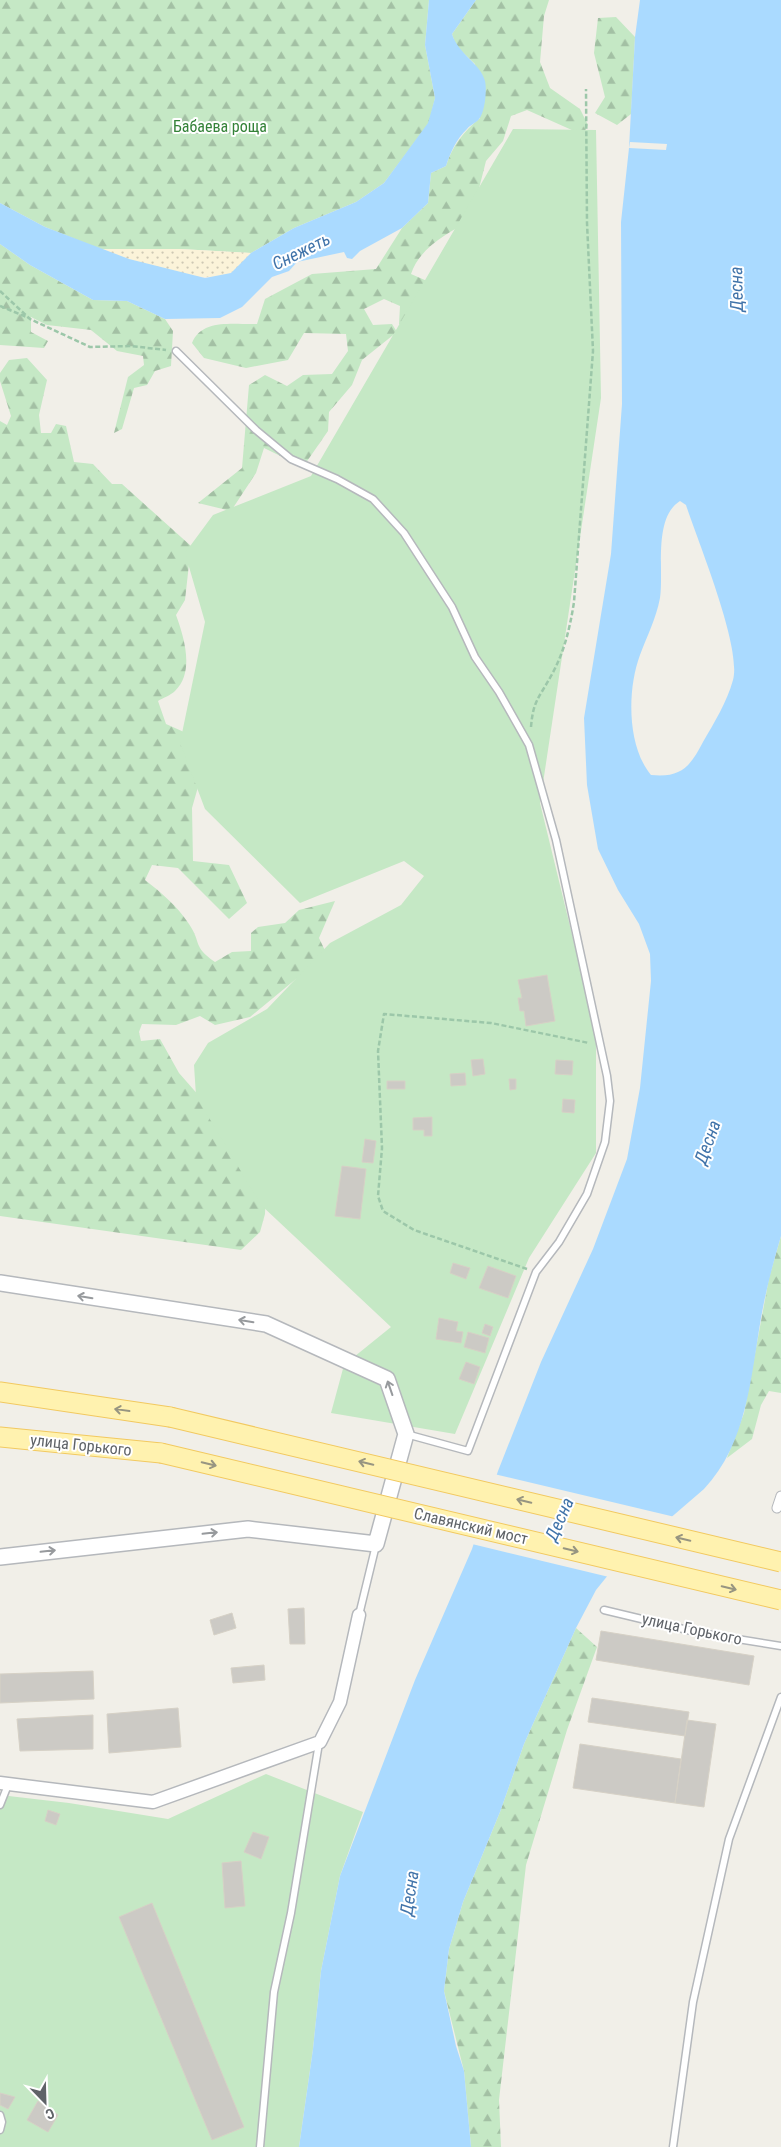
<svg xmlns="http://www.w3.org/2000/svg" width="781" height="2147" viewBox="0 0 781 2147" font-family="'Roboto Condensed',sans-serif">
  <defs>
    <pattern id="forest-firs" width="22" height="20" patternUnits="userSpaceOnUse" patternTransform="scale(1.25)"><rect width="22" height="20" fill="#c5e8c5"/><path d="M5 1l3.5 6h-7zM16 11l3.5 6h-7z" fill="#a3c0a4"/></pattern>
    <pattern id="sand-dots" width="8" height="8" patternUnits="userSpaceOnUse" patternTransform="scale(1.25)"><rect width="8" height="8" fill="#fbf3d9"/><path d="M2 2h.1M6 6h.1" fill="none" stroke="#cec8b4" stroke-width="1.8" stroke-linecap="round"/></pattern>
  </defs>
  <rect width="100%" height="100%" fill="#f1efe8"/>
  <path fill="url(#forest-firs)" d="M0 0H429L425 45 435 98 429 123 384 183 356 202 294 228 251 253 180 249H100L45 227 0 203Z
    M476 0H549L544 16 540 62 550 88 580 109 588 125 583 135 527 110 511 116 503 141 486 161 471 220C448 233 420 247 411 274L427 281 406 329 399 324 400 306 384 299 364 309 373 325 392 324 397 332 362 360 352 385 329 412 328 431 303 467 264 448 256 473 231 511 198 503 242 468 249 385 265 375 287 386 303 375 332 374 348 351 346 334 304 333 288 360 246 368 204 358 192 343C202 318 235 325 257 324L265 299 312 274 376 269 402 228 428 203 431 173 446 166C452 146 464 131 480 118L475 64 456 46 452 34Z
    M616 17 635 37 631 114 617 125 595 113 605 97 594 53 598 18Z
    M0 244 30 265 93 300 127 301 165 319 173 331 171 366 155 371 147 385 134 388 122 429 114 433 128 377 144 365 143 356 117 351 91 330 47 325 31 317V332L48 341 44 348 0 345Z
    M27 358 47 380 39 415 41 433H51L56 424 66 426 74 462 93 464 112 484H122L191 546 185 600 176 615C184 637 195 672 175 691 171 695 163 698 158 701L166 724 184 732 202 773 192 808 193 861 229 865 247 903 229 919 178 868 152 865 145 880C162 893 177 906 189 924 202 943 192 946 215 962L232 952 251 951V933L258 927 285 923 299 910 335 901 319 938 330 961 296 979 250 1017 215 1025 200 1016 176 1025 142 1024 139 1032 141 1041 160 1039 179 1073 251 1155 266 1187 265 1214 260 1232 241 1250 0 1216V421L7 425 11 416 0 381V373L9 360Z
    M781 1236V1393L769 1391 761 1405 752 1439 727 1458 744 1413 769 1278Z
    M576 1628 597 1647 567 1730 526 1865 499 2100 501 2147H471L464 2071 444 1991 449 1949 463 1902 500 1812 524 1744Z"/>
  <path fill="url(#sand-dots)" d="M100 249H180L251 253C245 259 239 268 232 272 205 289 129 259 100 249Z"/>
  <path fill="#c5e8c5" d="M513 129 596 130 601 398 540 803 596 1033V1153L529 1258 455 1434 331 1413 344 1365 391 1327 261 1205 196 1096 194 1065 208 1043 267 1009 330 943 401 905 424 876 404 861 300 903 205 809 180 743 205 622 185 553 213 515 311 476Z
    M266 1774 363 1812 340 1876 321 1971 313 2049 299 2147H0V1795L69 1803 168 1819Z"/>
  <path fill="#aadaff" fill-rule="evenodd" d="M429 0H476L452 34C458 54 481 64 485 81 487 90 485 112 479 119 476 123 470 125 467 129 457 138 450 153 446 166L431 173 428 203 402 228 360 251 352 259 347 258 344 252 297 262 289 271 272 277 242 307 220 318 165 319 127 301 93 300 30 265 0 244V203L45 227 129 259 205 278 231 273 251 253 294 228 356 202 384 183 428 123 435 98 425 45Z
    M640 0H781V1236C773 1263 766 1290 761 1318 751 1376 747 1444 704 1489L617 1564 596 1590 576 1628 524 1744 500 1812 463 1902 449 1949 444 1991 456 2046 464 2071 471 2147H299L313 2049 321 1971 340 1876 415 1680 472 1549 498 1471 541 1362 593 1249 627 1159 640 1088 651 981 650 954 639 924 618 890 598 849 587 785 584 718 611 554 622 404 621 222 629 148 635 37ZM680 501 686 505C698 542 742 647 733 680 727 702 714 723 703 742 690 767 681 778 651 775 627 746 627 690 640 655 647 636 656 619 660 598 664 570 653 518 680 501Z"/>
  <path fill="#f1efe8" d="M630 142 667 144 666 150 629 148Z
    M494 1474 675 1517 619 1566 609 1577 472 1544Z"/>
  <path fill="#cccac5" stroke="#d6d1c6" d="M547 975 555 1021 526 1026 524 1011H520L518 998H522L518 980Z
    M483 1059 485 1074 473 1076 471 1060Z
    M556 1060 573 1061 572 1075 555 1074Z
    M465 1073 466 1085 451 1086 450 1074Z
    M509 1079H516V1089L510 1090Z
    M387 1081H405V1089H387Z
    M563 1099 575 1100 574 1113 562 1112Z
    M432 1117V1136H424V1130H413V1118Z
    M365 1139 376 1141 373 1163 362 1162Z
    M342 1166 366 1169 360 1219 335 1216Z
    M453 1263 470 1268 466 1279 450 1273Z
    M488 1266 516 1276 508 1298 479 1288Z
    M439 1318 458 1322 456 1331 463 1332 461 1343 436 1339Z
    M485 1324 493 1327 490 1336 482 1333Z
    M468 1332 489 1338 485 1353 464 1347Z
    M466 1362 480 1367 474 1384 459 1379Z
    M304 1608 305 1644H290L288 1609Z
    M232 1613 236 1628 214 1635 210 1620Z
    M601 1631 754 1656 749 1685 596 1660Z
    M264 1665 265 1680 233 1683 231 1668Z
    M93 1671 94 1699 0 1703V1674Z
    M592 1698 689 1712 685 1736 588 1722Z
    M178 1708 181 1747 109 1753 107 1714Z
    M93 1715V1749L20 1751 17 1719Z
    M687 1720 716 1724 704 1807 675 1803Z
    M580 1744 681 1759 675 1803 573 1788Z
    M48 1810 60 1814 56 1825 45 1821Z
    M253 1832 269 1837 261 1859 244 1852Z
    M241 1861 245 1906 225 1908 222 1863Z
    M152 1903 244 2127 212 2140 119 1917Z
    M0 2093 15 2097 8 2109 0 2105Z
    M38 2101 58 2115 48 2132 27 2120Z"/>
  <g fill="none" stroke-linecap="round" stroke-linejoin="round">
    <defs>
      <path id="service" d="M176 351 256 430 291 459 337 479 373 499 404 533 452 607 475 657 499 692 529 745 556 840 607 1076 610 1101 605 1142 587 1194 559 1242 536 1272 468 1451 406 1434
        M604 1610 700 1633 781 1646
        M359 1615 376 1545
        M0 1805 8 1785
        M0 2115 2 2122 0 2130
        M260 2147 274 1992 291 1913 319 1743
        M673 2147 693 2002 729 1839 781 1697"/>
      <path id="pedestrian" d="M777 1508 781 1496"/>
      <path id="minor" d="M0 1783 153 1802 320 1742 340 1702 359 1615"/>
      <path id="tertiary" d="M0 1283 266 1324 387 1379 406 1434 376 1544 248 1529 0 1557"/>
      <path id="primary" d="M0 1392 170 1417
        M0 1437 161 1453"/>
    </defs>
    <use href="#service" stroke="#b5b8bc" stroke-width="9"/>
    <use href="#pedestrian" stroke="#b5b8bc" stroke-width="11"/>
    <use href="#minor" stroke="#b5b8bc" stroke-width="15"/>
    <use href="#tertiary" stroke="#b5b8bc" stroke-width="18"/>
    <use href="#primary" stroke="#f2c960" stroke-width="21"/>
    <path stroke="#9cc7a9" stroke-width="2.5" stroke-dasharray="5 2.5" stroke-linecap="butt" d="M0 291 30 319 90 347 131 346 166 350
      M0 306 29 318
      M531 727C533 701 539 698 551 676 564 653 570 628 574 602L593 351 587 223 586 89
      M527 1269 414 1230 383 1211 378 1196 382 1148 378 1051 384 1014 491 1023 589 1043"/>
    <use href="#service" stroke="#fff" stroke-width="6"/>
    <use href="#pedestrian" stroke="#fff" stroke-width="9"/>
    <use href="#minor" stroke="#fff" stroke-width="12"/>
    <use href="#tertiary" stroke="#fff" stroke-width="15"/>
    <use href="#primary" stroke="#fff2af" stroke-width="19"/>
    <defs>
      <path id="primary-bridge" d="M170 1417 781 1562
        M161 1453 781 1600"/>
    </defs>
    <use href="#primary-bridge" stroke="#f2c960" stroke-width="21" stroke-linecap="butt"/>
    <use href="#primary-bridge" stroke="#fff2af" stroke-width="19"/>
  </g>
  <defs><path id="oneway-shaft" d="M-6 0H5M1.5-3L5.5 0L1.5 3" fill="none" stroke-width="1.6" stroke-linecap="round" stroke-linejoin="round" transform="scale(1.25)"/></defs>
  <g stroke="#979a9d">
    <use href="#oneway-shaft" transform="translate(85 1297) rotate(-171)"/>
    <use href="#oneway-shaft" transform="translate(246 1321) rotate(-171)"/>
    <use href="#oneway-shaft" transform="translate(390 1388) rotate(-109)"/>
    <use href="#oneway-shaft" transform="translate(210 1533) rotate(-6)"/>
    <use href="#oneway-shaft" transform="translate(48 1551) rotate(-6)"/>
  </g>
  <g stroke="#979581">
    <use href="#oneway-shaft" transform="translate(122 1410) rotate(-172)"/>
    <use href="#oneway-shaft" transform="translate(366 1463) rotate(-167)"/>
    <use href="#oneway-shaft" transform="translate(209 1464) rotate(13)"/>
    <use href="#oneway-shaft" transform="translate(524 1501) rotate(-167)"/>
    <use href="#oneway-shaft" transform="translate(683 1539) rotate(-167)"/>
    <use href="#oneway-shaft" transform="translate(571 1550) rotate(13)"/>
    <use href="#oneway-shaft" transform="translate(729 1588) rotate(13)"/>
  </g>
  <g text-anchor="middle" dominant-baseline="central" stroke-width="4" stroke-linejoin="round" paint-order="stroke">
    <g font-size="16" fill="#348238" stroke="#fff">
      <text x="220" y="126">Бабаева роща</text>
    </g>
    <g font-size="16" fill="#5f6368" stroke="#fff">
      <text transform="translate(81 1445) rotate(6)">улица Горького</text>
      <text transform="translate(471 1526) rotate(13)">Славянский мост</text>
      <text transform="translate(692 1629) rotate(12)">улица Горького</text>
    </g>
    <g font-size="18" font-style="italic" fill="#4174aa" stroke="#fff">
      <text transform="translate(301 251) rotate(-26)">Снежеть</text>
      <text transform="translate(736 289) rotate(-91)">Десна</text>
      <text transform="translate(707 1142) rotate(-70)">Десна</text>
      <text transform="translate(559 1519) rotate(-66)">Десна</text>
      <text transform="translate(409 1893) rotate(-82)">Десна</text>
    </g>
  </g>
  <g transform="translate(45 2102) rotate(157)" stroke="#ffffff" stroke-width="4" paint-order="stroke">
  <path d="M0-4L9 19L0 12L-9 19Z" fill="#5f6368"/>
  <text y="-8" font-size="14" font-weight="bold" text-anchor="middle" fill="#5f6368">С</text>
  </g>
</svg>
